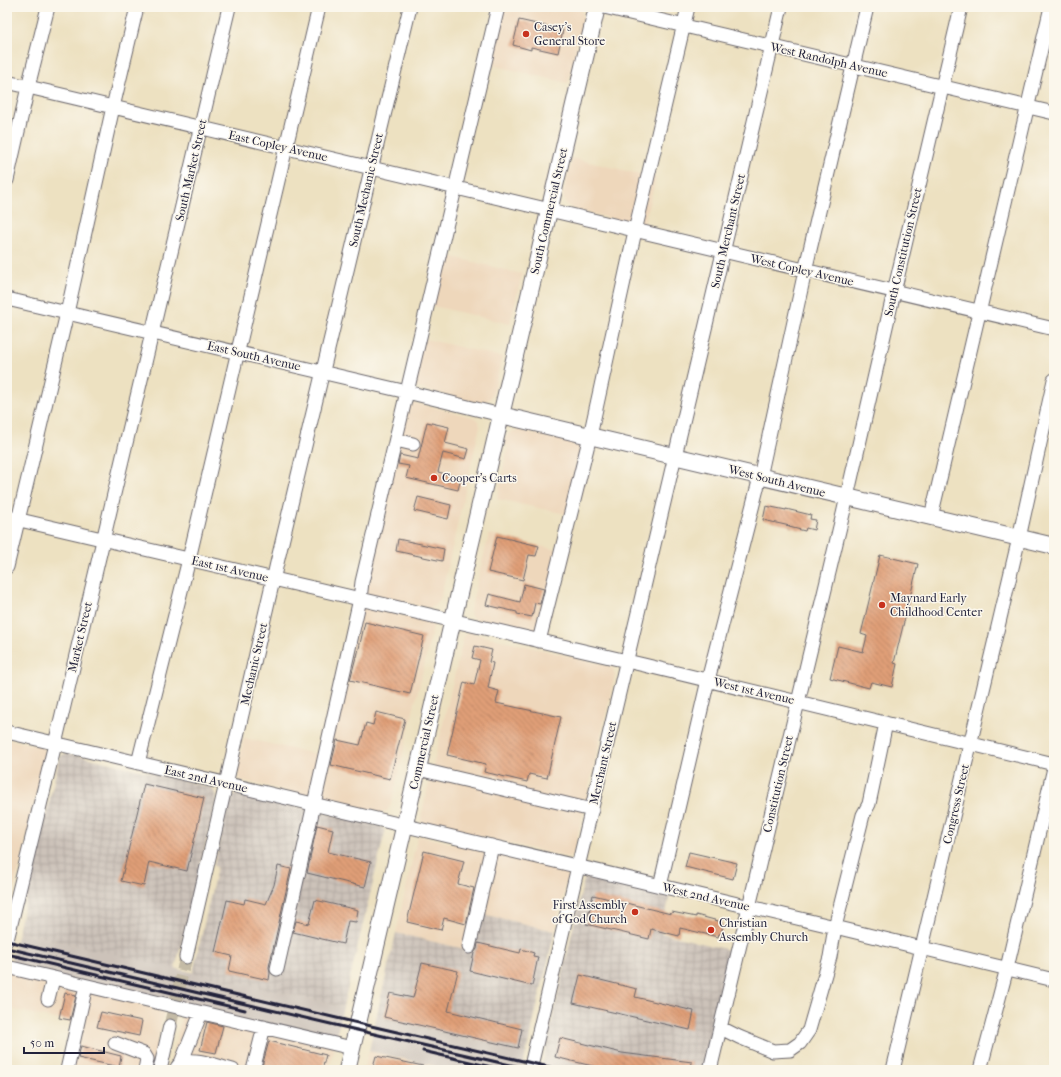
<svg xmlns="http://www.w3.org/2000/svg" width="1061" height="1077" viewBox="0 0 1061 1077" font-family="'IM FELL French Canon',serif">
  <defs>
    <pattern id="industrial-grid" width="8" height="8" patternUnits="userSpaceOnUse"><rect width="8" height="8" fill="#ccc2b9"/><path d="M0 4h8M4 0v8" fill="none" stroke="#afa6a0"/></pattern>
    <pattern id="building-back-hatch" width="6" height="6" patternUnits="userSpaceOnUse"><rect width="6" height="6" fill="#e09f77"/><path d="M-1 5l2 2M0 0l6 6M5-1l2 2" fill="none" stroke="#b58163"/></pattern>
  </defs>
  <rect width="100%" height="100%" fill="#fbf7ec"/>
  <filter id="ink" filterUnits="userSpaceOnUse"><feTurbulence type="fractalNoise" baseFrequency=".025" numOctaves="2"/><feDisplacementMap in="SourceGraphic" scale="8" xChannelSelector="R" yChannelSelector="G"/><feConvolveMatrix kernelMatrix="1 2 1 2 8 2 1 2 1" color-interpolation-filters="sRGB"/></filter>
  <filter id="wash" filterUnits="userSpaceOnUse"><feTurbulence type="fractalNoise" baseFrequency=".012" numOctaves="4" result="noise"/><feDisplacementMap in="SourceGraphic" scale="16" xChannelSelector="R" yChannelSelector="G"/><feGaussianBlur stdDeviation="0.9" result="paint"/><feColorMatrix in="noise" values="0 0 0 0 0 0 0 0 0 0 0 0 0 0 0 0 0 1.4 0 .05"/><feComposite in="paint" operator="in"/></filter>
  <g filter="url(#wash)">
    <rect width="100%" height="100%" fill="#ede1c1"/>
    <path fill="#eed7bb" d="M497 7H570L580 9 582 12 583 18 568 83 483 63Z
      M572 158 656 178 643 227 574 209 568 206 564 200 563 195Z
      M437 253 522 274 510 324 425 304Z
      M417 337 502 357 494 391 490 399 483 402H475L406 385Z
      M403 400 472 417 475 418 478 421 480 426 440 600 436 605 432 607 428 608 358 592Z
      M519 430 593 447 575 516 497 499 508 447 504 442 509 433 514 431Z
      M489 534 566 552 545 635 474 619 471 616 470 611Z
      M355 605 428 621 431 623 433 627 391 805 387 811 380 813 244 781 241 780 239 777 237 771 244 738 319 755Z
      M467 633H472L609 666 613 669 615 675 574 851 571 856 566 857 427 824 421 822V817L463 639 465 635Z
      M7 739 42 747 44 750 46 755 7 920Z
      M420 836 562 869 565 871 567 875V878L555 931 482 914 473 951 396 933 417 839Z
      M10 967 166 1003 151 1070H65L76 1024 7 1008V981Z
      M184 1007 335 1042 329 1070H169Z
      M369 1051 452 1070H363Z"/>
    <path fill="url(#industrial-grid)" d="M69 753 205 786 210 787 215 793 216 801 175 969 18 932 59 760 62 755 65 754Z
      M243 794 380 826 384 829 385 832 343 1007 193 973 217 867 214 866 229 802 233 797 235 795Z
      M588 876H594L670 895 661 933 733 951 705 1070H602L544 1057 584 880Z
      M482 914 555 931 526 1053 376 1018 396 933 473 951Z"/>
    <path fill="#ccc2b9" d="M18 932 343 1007 335 1042 10 967Z
      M376 1018 526 1053 522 1070H452L369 1051Z
      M544 1057 602 1070H541Z"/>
    <g id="blocks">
      <path fill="url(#building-back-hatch)" d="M519 20 563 30 558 53 531 47V50L513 45Z
        M427 422 449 427 445 443 469 449 466 459 443 453 438 472 461 478 458 490 406 478 409 466 398 464 400 455 418 459Z
        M418 497 451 505 448 519 414 511Z
        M766 506 786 510V509L811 515 810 519 816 520 814 530 806 528 805 531 789 527 790 526 763 520Z
        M497 536 539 546 536 556 529 555 523 580 488 572Z
        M398 539 444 549 442 561 396 551Z
        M880 555 918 564 894 663 897 664 892 687 871 682 869 688 830 678 838 646 863 652 867 636 861 634Z
        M524 584 544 589 540 604 535 603 532 617 517 614V612L486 605 489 594 520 602Z
        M365 622 424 636 410 694 350 680 356 657H357Z
        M475 646 492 650 489 662 493 663 488 688 499 691 496 703 561 717 547 778 529 774 527 782 484 772 486 764 447 755 464 682 474 685 480 660 472 658Z
        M376 712 405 719 390 779 331 765 337 740 360 745 366 723 373 725Z
        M144 784 204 798 187 871 149 862 144 886 121 881Z
        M317 825 333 829 328 852 371 862 365 887 307 873Z
        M424 851 464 861 458 884 474 888 466 924 444 918 441 930 407 922Z
        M689 852 737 863 733 879 685 867Z
        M278 866 291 869 269 967 270 973 269 980 229 971 232 956 215 952 227 900 244 904 245 899 266 904 274 885Z
        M593 895 671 914 672 912 696 917V915L722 922 721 925H723L721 934H719L718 937 680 928 679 936 651 929 649 939 586 924Z
        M315 900 358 910 356 922 348 921 343 944 293 932 296 921 309 924Z
        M478 943 520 953 521 949 534 953 533 956 538 957 532 986 470 971 474 953 477 949Z
        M422 963 458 971 448 1011 522 1029 518 1048 384 1017 390 993 413 998Z
        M580 975 637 989 635 997 694 1011 690 1030 573 1003Z
        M65 993 76 996 70 1020 59 1018Z
        M101 1012 142 1021 139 1036 97 1027Z
        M207 1022 223 1026 216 1053 200 1050Z
        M560 1038 622 1053 692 1062 691 1070H609L555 1057Z
        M269 1041 326 1055 322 1070H261Z
        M81 1046 121 1056 119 1067 78 1058Z
        M376 1056 423 1066V1070H372Z"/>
    </g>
  </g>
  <g filter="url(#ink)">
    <use href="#blocks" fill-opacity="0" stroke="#69656a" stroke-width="1"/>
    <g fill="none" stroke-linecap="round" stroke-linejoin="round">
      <path stroke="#c4bba6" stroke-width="13" stroke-dasharray="13 6" stroke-linecap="butt" d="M170 1026 186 957"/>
      <defs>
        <path id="minor" d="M604 7 1054 113
          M7 82 1054 329
          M7 180 28 87 48 7
          M7 299 407 392 501 415
          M396 440 413 444
          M7 517 644 665 1054 764
          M931 517 1051 7
          M7 567 67 313 113 107 137 7
          M539 641 590 436 635 231 688 7
          M7 732 835 927 1054 980
          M138 763 189 559 319 7
          M418 769 592 810
          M660 886 708 680 760 477 805 271 867 7
          M7 940 55 744 229 7
          M469 947 492 846
          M186 957 277 563 410 7
          M7 967 352 1048
          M277 969 360 599 362 582 498 7
          M48 999 52 983 49 977
          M721 1028 739 1037 773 1051 790 1050 800 1043 809 1030 830 957 835 927 863 815 869 804 886 723
          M115 1043 144 1054 147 1059 145 1070
          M181 1063 201 1013
          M67 1070 86 986
          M160 1070 170 1026
          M176 1070C177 1067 178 1064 182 1063 194 1056 219 1067 233 1070
          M253 1070 264 1027
          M530 1070 781 7
          M710 1070 843 514 894 292 961 7
          M893 1070 1019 538 1054 380
          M980 1070 1007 968 1054 768"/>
        <path id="major" d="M501 415 1054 546
          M347 1070 597 7"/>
      </defs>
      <use href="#minor" stroke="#69656a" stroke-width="15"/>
      <use href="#major" stroke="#69656a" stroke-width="18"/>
      <use href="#minor" stroke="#fff" stroke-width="13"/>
      <use href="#major" stroke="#fff" stroke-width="16"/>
      <path stroke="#22223b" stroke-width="3" d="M7 941 358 1023 562 1070
        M7 948 335 1025 532 1070
        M7 954 245 1010
        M423 1051 504 1070"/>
    </g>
  </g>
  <g fill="#c8321e" stroke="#fbf7ec" stroke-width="1.5">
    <circle cx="526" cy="34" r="4"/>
    <circle cx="434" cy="478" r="4"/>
    <circle cx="882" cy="605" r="4"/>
    <circle cx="635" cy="912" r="4"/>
    <circle cx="711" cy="930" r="4"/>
  </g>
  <g text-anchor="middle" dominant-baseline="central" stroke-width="3" stroke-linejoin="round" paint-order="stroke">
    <g font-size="12" fill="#22223b" stroke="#fbf7ec" text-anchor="start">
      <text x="534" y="27">Casey's<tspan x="534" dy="14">General Store</tspan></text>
      <text x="442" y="478">Cooper's Carts</text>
      <text x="890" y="598">Maynard Early<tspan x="890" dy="14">Childhood Center</tspan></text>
      <text x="627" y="905" text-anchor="end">First Assembly<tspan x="627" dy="14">of God Church</tspan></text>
      <text x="719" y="923">Christian<tspan x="719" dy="14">Assembly Church</tspan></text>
    </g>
    <g font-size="12" fill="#22223b" stroke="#fbf7ec">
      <text transform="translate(829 60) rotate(13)">West Randolph Avenue</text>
      <text transform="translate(278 146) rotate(13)">East Copley Avenue</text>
      <text transform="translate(191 170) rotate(-77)">South Market Street</text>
      <text transform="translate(366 190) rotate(-77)">South Mechanic Street</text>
      <text transform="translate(549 211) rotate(-77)">South Commercial Street</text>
      <text transform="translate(728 231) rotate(-77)">South Merchant Street</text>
      <text transform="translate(903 252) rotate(-77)">South Constitution Street</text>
      <text transform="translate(802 270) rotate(13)">West Copley Avenue</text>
      <text transform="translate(254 356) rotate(13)">East South Avenue</text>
      <text transform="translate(777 481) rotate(14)">West South Avenue</text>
      <text transform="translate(230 569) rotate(13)">East 1st Avenue</text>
      <text transform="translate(80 637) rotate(-77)">Market Street</text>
      <text transform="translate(254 664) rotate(-77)">Mechanic Street</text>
      <text transform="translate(754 691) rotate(13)">West 1st Avenue</text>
      <text transform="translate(424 742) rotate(-77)">Commercial Street</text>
      <text transform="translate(603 763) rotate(-77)">Merchant Street</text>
      <text transform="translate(206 779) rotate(13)">East 2nd Avenue</text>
      <text transform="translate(778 784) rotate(-77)">Constitution Street</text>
      <text transform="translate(956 804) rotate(-77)">Congress Street</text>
      <text transform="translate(706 897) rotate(13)">West 2nd Avenue</text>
    </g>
  </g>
  <rect width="1061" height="1077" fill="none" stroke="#fbf7ec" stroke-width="24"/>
  <path d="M24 1047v6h80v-6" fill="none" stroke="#22223b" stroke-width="2"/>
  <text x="30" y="1047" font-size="12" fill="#22223b" stroke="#fbf7ec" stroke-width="3" paint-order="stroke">50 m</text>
</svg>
